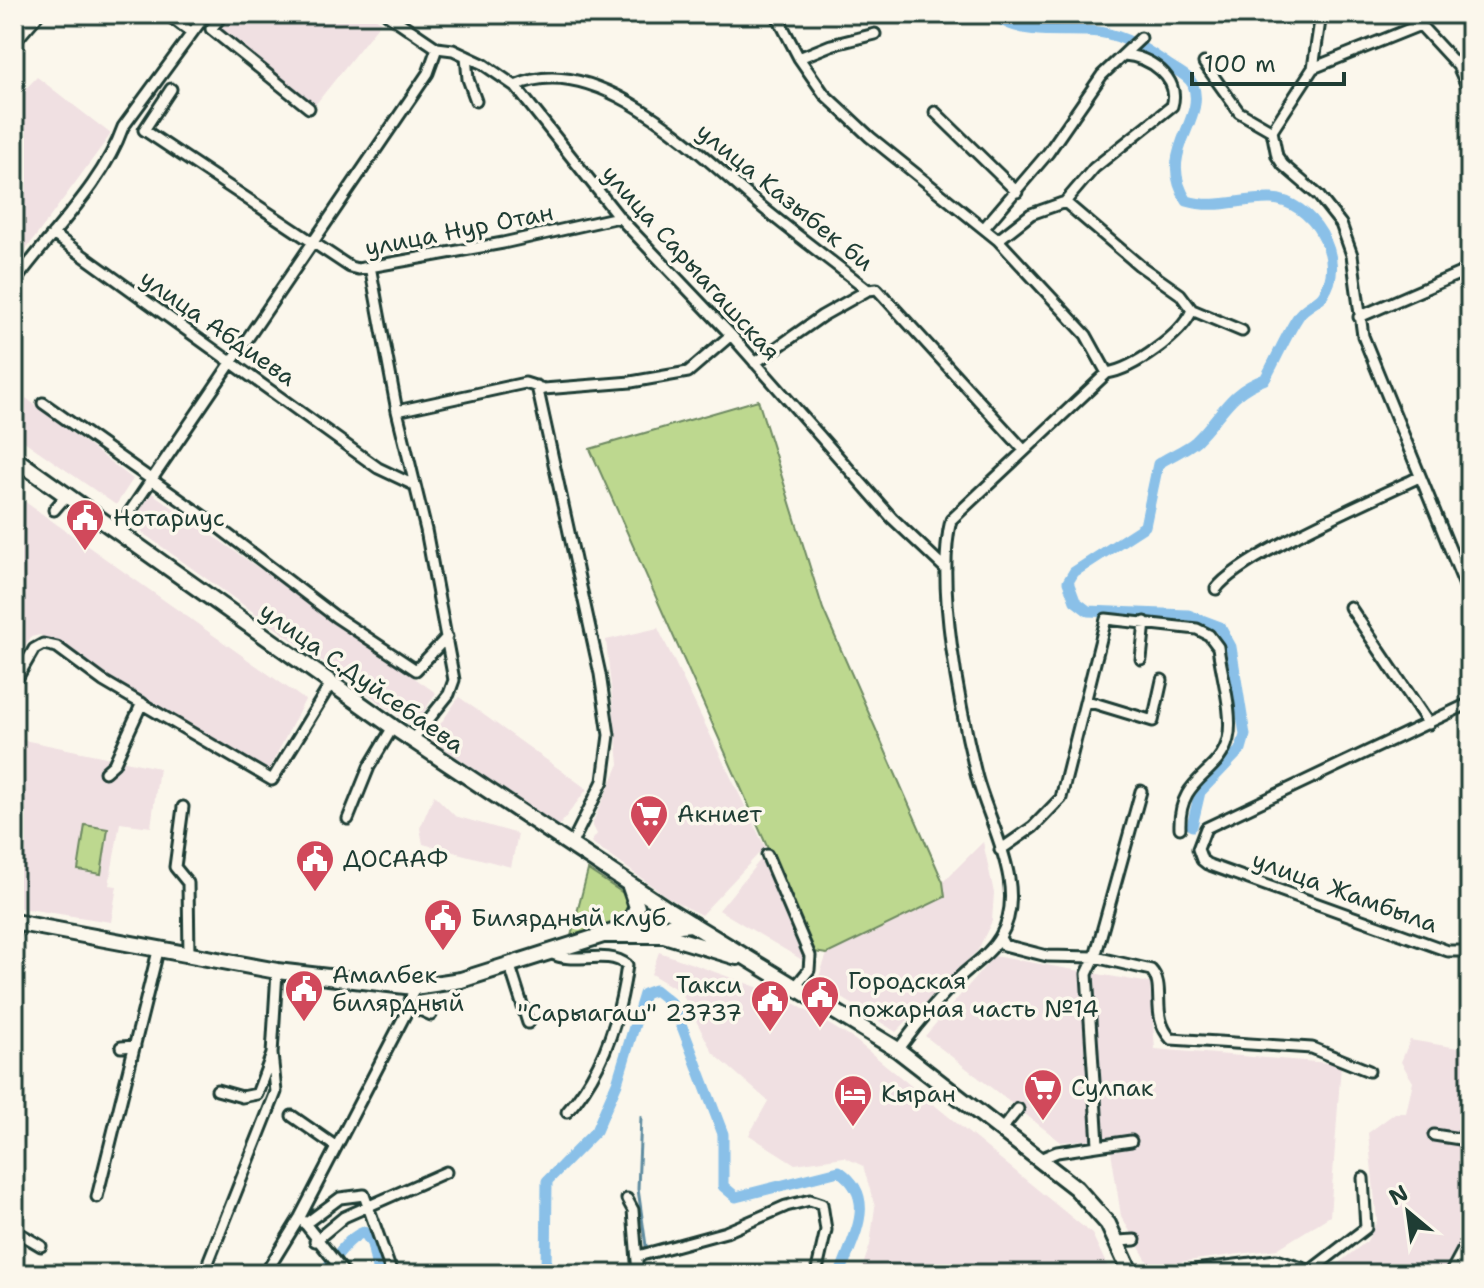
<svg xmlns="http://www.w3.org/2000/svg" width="1484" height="1288" viewBox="0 0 1484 1288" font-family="'Shantell Sans',sans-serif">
  <rect width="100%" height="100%" fill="#fbf7ec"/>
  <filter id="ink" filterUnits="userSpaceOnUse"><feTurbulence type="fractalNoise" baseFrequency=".0125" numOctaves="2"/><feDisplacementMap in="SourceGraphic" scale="16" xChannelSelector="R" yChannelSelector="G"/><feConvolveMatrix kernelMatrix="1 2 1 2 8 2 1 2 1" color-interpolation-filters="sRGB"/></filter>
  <g filter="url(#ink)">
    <path fill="#f0e0e2" d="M232 14H370L381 22 315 105 220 30Z
      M37 77 111 134 14 266V101Z
      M14 389 133 479 116 505 14 434Z
      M152 493 436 693 414 727 130 524Z
      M14 494 305 700 268 771 40 635 31 637 14 663Z
      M658 628 765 847 701 915 669 898 591 842 597 834 592 824 619 764 606 640Z
      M459 697 587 789 559 826 430 739Z
      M14 738 159 768 151 827 120 823 109 885 117 886 111 922 14 907Z
      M434 795 455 816 518 834 511 867 423 844 420 828Z
      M983 842 994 893 992 921 978 950 896 1032 817 982 827 954 945 897 943 882Z
      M761 859 809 964 719 910Z
      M659 952 782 996 855 1040 1092 1234 1111 1274H860L870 1245 875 1207 863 1166 844 1157 795 1164 749 1135 768 1101 713 1053 681 992 651 974Z
      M994 956 1150 983 1155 1049 1341 1064 1330 1216 1277 1249 1150 1266 1121 1216 1109 1138 1061 1142 925 1036Z
      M1410 1040 1470 1050V1274H1348L1332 1268 1367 1241 1377 1221 1368 1133 1395 1113H1406L1413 1082 1401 1062Z"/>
    <path fill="#bdd88f" stroke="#6e8a62" stroke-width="2" d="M758 400 823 609 943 882 945 897 827 954 814 952 590 449Z
      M85 825 108 829 101 874 78 870Z
      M588 870 623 893 632 911 620 923 571 936Z"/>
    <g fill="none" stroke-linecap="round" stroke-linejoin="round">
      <path stroke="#5f8ca0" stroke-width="3" d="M641 1117 638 1189 646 1246 650 1249
        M653 1269 654 1274"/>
      <path stroke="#8ac0e8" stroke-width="11" d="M1000 14 1003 21C1031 36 1068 28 1099 32 1126 36 1149 51 1170 66 1178 71 1190 77 1193 85 1207 120 1155 152 1187 201 1216 210 1242 198 1271 199 1311 200 1349 259 1323 295 1317 303 1306 306 1300 314 1286 334 1277 358 1265 379 1227 393 1223 415 1196 441 1186 450 1169 456 1158 464L1145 526 1074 572 1068 582 1075 601 1088 611 1188 615 1220 627 1231 647 1245 735 1241 749 1200 792 1192 826
        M321 1274C336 1260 345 1239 364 1232L372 1244 378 1274
        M546 1274 547 1181 596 1131 617 1083 644 994 655 990 671 1003 683 1029 723 1134V1186L736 1197 839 1171C879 1199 853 1236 840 1274"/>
      <defs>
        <path id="street" d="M167 14 192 33
          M223 14 211 29 309 108
          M387 14 437 48 453 50 483 64 515 86 619 217 731 335 892 518 946 569
          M776 14 799 58 824 94 870 137 998 240 1086 335 1107 373
          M1410 14 1458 66 1470 93
          M1420 25 1313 68 1272 131 1277 156 1283 165 1318 195 1341 224 1352 255 1363 336 1470 598
          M466 56 468 79 476 101
          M799 58 831 45 875 34
          M1204 63 1239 112 1272 131
          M1313 68 1321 14
          M515 86C598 47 703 158 762 207 797 236 833 262 868 290L877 289 1023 449
          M171 89 144 130 350 267 358 269 503 243 619 217
          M935 112 1017 192
          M1065 202 1094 168 1172 106C1181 78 1149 56 1124 55
          M984 228 1048 153 1102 75 1141 38
          M53 234 378 468 414 485
          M998 240 1031 214 1065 202
          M370 266 397 411 426 530 454 680 449 694 412 740
          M14 283C50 233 102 186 123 127L206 14
          M1192 310 1242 331
          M1359 317 1470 269
          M755 363 822 316 868 290
          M537 386 600 674 609 735 603 781 571 845
          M43 403 210 521 336 617 416 670 447 637
          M397 411 525 383 544 389 631 382 688 372 731 335
          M54 510 66 496
          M116 532 428 73 437 48
          M1216 589C1240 556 1376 498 1419 477
          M1350 607 1429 724
          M1141 659 1145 622
          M19 675 34 649 43 644 57 647 103 681 272 780 330 685
          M1087 701 1153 721 1162 680
          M1470 703 1206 828 1198 849 1202 860 1207 864 1448 951H1470
          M105 772 114 764 142 703
          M183 807 175 867 188 883 189 956
          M348 819 369 767 393 727
          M1000 850 1033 827 1061 798 1106 619 1197 629 1209 635 1218 647C1221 672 1234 715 1228 739 1219 777 1178 776 1180 828
          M767 855 810 956 809 970 795 987
          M14 937 18 923
          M1000 938 1004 945 1047 956 1095 957 1151 970C1167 987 1149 1015 1171 1039L1312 1048 1369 1071
          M551 953C573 966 606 948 627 965 620 1019 603 1071 567 1112
          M509 963 528 1023
          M409 1005 431 1015
          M121 1047 135 1046
          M898 1050C917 1024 938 999 961 976 974 964 991 953 1000 937 1030 888 988 823 976 774 960 708 935 584 951 520L1107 373C1133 369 1182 335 1192 310L1180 294 1139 265 1065 202
          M217 1090 242 1097 257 1094 272 1054
          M292 1116 335 1146
          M1002 1129 1018 1109
          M1434 1135 1460 1139 1470 1136
          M1098 1144 1087 974 1095 957 1141 791
          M1040 1159 1057 1152 1131 1141
          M97 1197 158 951
          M627 1199 633 1210 638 1274
          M303 1221 345 1274
          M305 1224 340 1198 364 1195 392 1274
          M14 1230 41 1246
          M315 1241 344 1217 446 1172
          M1118 1241 1135 1240
          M638 1256 726 1232 786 1206 810 1200 822 1204 826 1230 816 1274
          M1310 1271 1366 1228 1363 1178
          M208 1274 209 1260 276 1092 272 1054 277 971
          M265 1274 300 1217 407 1011 414 987
          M1162 1274 1276 1260 1321 1274
          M1450 1274 1470 1237"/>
        <path id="secondary" d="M14 922 277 971 414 987 461 980 619 930 692 924"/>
        <path id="primary" d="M14 458 393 727 667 909 898 1050 1076 1188 1108 1224 1131 1274
          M619 930 630 922 637 907 629 884
          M601 935H664L737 957"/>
        <path id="highway" d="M14 36 33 14"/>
      </defs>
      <use href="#street" stroke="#1f3d34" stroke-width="15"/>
      <use href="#secondary" stroke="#1f3d34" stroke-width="20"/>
      <use href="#primary" stroke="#1f3d34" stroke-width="20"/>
      <use href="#highway" stroke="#1f3d34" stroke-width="24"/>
      <use href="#street" stroke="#fbf7ec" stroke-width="9"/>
      <use href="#secondary" stroke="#fbf7ec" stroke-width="14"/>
      <use href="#primary" stroke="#fbf7ec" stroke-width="14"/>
      <use href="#highway" stroke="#fbf7ec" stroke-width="18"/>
    </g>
  </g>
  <defs>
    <symbol id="civic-pin" viewBox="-11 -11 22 30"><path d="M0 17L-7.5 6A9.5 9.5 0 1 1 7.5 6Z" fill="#d1495b" stroke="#fbf7ec"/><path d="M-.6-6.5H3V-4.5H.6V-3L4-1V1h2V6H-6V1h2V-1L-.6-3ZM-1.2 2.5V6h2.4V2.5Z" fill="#fff"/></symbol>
    <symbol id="supermarket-pin" viewBox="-11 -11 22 30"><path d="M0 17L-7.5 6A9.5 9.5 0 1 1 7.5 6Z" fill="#d1495b" stroke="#fbf7ec"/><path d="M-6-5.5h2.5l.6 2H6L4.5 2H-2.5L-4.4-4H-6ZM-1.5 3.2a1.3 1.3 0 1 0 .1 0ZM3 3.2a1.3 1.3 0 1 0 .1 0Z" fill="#fff"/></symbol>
    <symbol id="hotel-pin" viewBox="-11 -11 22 30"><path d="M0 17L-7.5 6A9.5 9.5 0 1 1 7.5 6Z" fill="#d1495b" stroke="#fbf7ec"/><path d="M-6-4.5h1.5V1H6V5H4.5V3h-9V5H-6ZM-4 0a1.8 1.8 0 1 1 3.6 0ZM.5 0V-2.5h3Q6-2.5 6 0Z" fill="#fff"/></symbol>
  </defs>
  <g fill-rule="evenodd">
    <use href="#civic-pin" x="63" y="496" width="44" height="60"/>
    <use href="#supermarket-pin" x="627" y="792" width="44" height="60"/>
    <use href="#civic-pin" x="293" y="837" width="44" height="60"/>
    <use href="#civic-pin" x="421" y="896" width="44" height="60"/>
    <use href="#civic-pin" x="282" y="967" width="44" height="60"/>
    <use href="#civic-pin" x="798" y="973" width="44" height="60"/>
    <use href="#civic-pin" x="748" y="977" width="44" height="60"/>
    <use href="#supermarket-pin" x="1021" y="1066" width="44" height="60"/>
    <use href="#hotel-pin" x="831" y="1072" width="44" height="60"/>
  </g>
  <g text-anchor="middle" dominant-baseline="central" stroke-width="7" stroke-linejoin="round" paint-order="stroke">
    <g font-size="24" fill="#1f3d34" stroke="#fbf7ec">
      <text transform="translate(785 197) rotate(39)">улица Казыбек би</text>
      <text transform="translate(459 230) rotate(-11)">улица Нур Отан</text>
      <text transform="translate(691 263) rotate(48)">улица Сарыагашская</text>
      <text transform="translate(218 328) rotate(35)">улица Абдиева</text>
      <text transform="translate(362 678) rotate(35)">улица С.Дуйсебаева</text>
      <text transform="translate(1345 892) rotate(20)">улица Жамбыла</text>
    </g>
    <g font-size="24" fill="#1f3d34" stroke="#fbf7ec" text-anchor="start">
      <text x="113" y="518">Нотариус</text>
      <text x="677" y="814">Акниет</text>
      <text x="343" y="859">ДОСААФ</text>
      <text x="471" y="918">Билярдный клуб</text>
      <text x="332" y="975">Амалбек<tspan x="332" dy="28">билярдный</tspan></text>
      <text x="848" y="981">Городская<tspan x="848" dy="28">пожарная часть №14</tspan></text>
      <text x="742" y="985" text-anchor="end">Такси<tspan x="742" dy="28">"Сарыагаш" 23737</tspan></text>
      <text x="1071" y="1088">Сулпак</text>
      <text x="881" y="1094">Кыран</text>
    </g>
  </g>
  <rect width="1484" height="1288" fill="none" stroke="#fbf7ec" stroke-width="48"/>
  <rect x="24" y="24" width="1436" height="1240" fill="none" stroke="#1f3d34" stroke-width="3" filter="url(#ink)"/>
  <g transform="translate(1408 1212) rotate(331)" stroke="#fbf7ec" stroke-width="6" paint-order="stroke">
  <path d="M0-6L14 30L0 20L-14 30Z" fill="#1f3d34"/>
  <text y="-12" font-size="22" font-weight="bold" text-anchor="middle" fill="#1f3d34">N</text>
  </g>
  <path d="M1192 72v12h152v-12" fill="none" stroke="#1f3d34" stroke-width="4"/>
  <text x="1204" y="72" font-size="24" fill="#1f3d34" stroke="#fbf7ec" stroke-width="6" paint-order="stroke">100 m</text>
</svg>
